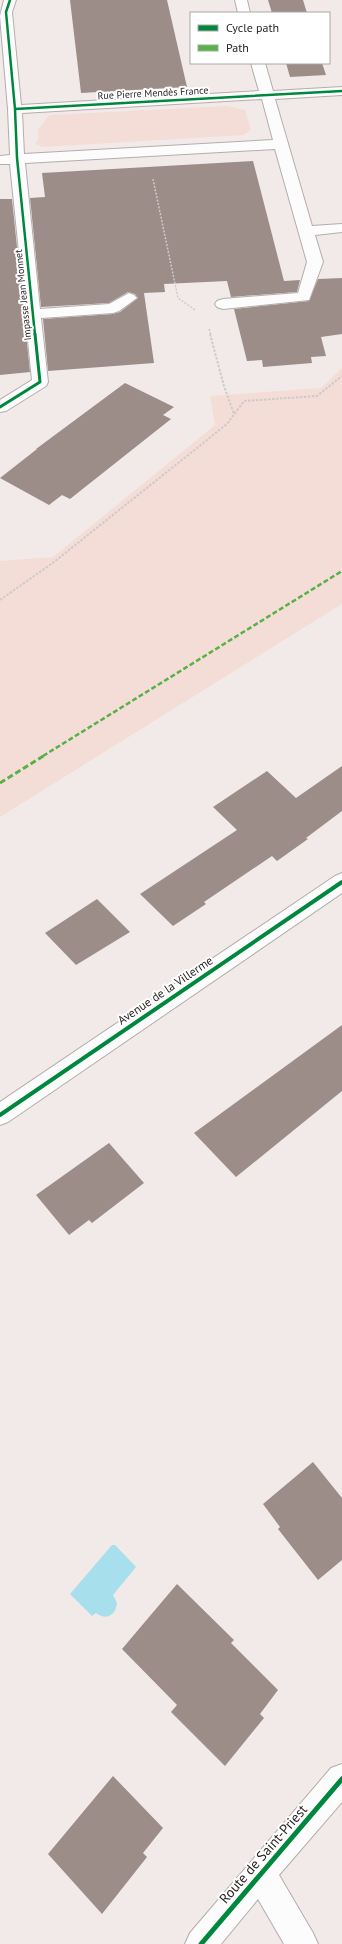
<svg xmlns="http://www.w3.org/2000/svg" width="342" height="1944" viewBox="0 0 342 1944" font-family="'PT Sans',sans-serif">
  <rect width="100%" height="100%" fill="#f2eae8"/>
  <path fill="#f5ddd7" d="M227 106 245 110 251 130 244 135 43 147 35 144 39 138 38 130 49 115Z
    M342 368V604L0 817V561L53 557 215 425 210 396 321 388Z"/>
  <path fill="#a7e0ec" d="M112 1545H115L136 1567 113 1595 117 1603C116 1615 106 1621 96 1613L92 1616 70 1594Z"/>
  <path fill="#9c8d89" d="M70 0H167L187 87 81 93Z
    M268 0H303L307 13H272Z
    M286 63H322L326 75 290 77Z
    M253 161 284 281 300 280 297 292 231 297 227 281 164 284 165 292 144 293 154 363 48 371 43 319 113 314 120 312 138 298 135 294 128 292 109 303 41 307 30 198 45 197 42 173Z
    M0 199H12L30 372 0 375Z
    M342 278V334L321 337 326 356 311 357 312 363 263 367 262 360 247 361 234 309 309 301 318 279Z
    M125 383 174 407 163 415 171 419 70 499 62 495 49 505 0 478 37 449H36Z
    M342 766V811L306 838 308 839 277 861 272 856 204 902 206 904 173 926 140 894 237 830 213 807 267 771 296 798Z
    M97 899 130 932 76 965 45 933Z
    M342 1025V1091L236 1177 194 1133Z
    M109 1143 144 1183 92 1223 89 1220 69 1235 36 1195Z
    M313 1462 342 1498V1560L318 1580 278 1529 280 1527 263 1504Z
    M177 1584 234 1640 231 1643 278 1690 260 1714 264 1718 225 1766 171 1712 177 1705 122 1649Z
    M113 1776 163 1828 143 1853 147 1857 102 1914 48 1854Z"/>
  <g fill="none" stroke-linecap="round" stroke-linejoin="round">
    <defs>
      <path id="minor" d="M4 0H16L12 12 21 105 259 91 251 63H265L273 91 342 87V95L275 99 312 226 342 224V232L315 235 323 262 309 300 223 309 217 307 215 304 217 301 223 299 298 293 307 262 275 149 25 163 40 309 109 304 129 293 134 295 137 298 119 311 113 313 41 318 48 382 46 386 6 411 0 412V400L32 380 10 164H0V156L10 155 8 109 0 16ZM262 99 273 140 24 154 22 113Z
        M235 0H247L250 13H238Z
        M342 873V893L8 1122 0 1125V1102L335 876Z
        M342 1764V1802L279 1875 313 1933 318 1944H284L258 1899 221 1944H185L190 1933 331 1768Z"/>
    </defs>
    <use href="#minor" stroke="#b3adac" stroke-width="2"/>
    <path stroke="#cecaca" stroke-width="1.5" stroke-dasharray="2 1.5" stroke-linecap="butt" d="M153 179 178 298 195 310
      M209 329 211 335"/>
    <path stroke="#cecaca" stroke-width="2" stroke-dasharray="2.5 1.5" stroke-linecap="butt" d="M210 334 224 386 234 414
      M0 600 54 562 227 424 244 401 317 396 342 376"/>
    <use href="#minor" fill="#fdfcfc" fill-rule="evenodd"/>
    <path stroke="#56b245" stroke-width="2.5" stroke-dasharray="5 2.5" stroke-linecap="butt" d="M43 756 342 571"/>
    <path stroke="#56b245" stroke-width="3" stroke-dasharray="6 3" stroke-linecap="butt" d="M0 783 45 755"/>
    <defs>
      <path id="cycleway-far3" d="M10 0 6 12 15 109 17 158 35 335
        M15 109 342 91"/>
      <path id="cycleway-far2" d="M0 407 40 382 35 334"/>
      <path id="cycleway-far1" d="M0 1115 342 882"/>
      <path id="cycleway" d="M201 1944 342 1779"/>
    </defs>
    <use href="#cycleway-far3" stroke="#fff" stroke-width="4"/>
    <use href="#cycleway-far2" stroke="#fff" stroke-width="5"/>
    <use href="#cycleway-far1" stroke="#fff" stroke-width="6"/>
    <use href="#cycleway" stroke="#fff" stroke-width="8"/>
    <use href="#cycleway-far3" stroke="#00873e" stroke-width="2.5"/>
    <use href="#cycleway-far2" stroke="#00873e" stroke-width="3"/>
    <use href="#cycleway-far1" stroke="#00873e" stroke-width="4"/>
    <use href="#cycleway" stroke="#00873e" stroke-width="5"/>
  </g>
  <g text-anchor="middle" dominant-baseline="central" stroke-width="4" stroke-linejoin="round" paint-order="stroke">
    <g font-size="10" fill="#2b2524" stroke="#fff">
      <text transform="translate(153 93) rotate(-3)">Rue Pierre Mendès France</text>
      <text transform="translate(23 295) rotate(-96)">Impasse Jean Monnet</text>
    </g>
    <g font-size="12" fill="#2b2524" stroke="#fff">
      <text transform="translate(165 990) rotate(-34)">Avenue de la Villerme</text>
    </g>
    <g font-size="14" fill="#2b2524" stroke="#fff">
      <text transform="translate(263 1854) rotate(-49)">Route de Saint-Priest</text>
    </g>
  </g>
  <rect x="190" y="12" width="140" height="52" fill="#ffffff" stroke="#aaa8a7"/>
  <rect x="198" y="25" width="20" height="6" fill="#00873e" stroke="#aaa8a7"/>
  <text x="226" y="32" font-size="12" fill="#2b2524">Cycle path</text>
  <rect x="198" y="45" width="20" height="6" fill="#56b245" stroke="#aaa8a7"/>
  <text x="226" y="52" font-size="12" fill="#2b2524">Path</text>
</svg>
